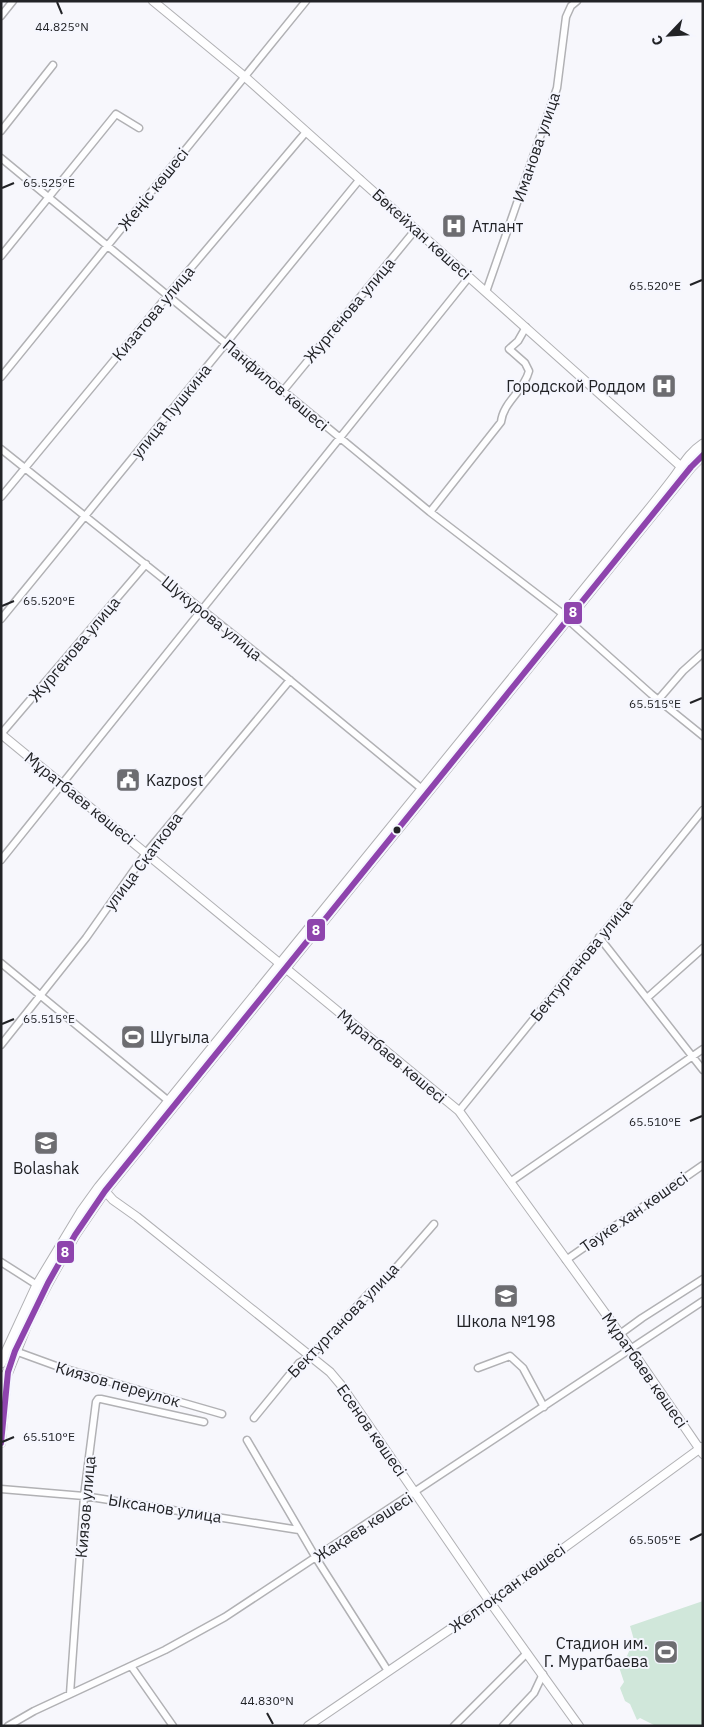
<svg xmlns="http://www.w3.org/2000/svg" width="704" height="1727" viewBox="0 0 704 1727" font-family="'IBM Plex Sans',sans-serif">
  <rect width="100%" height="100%" fill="#f7f7fc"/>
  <path fill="#d0e7da" d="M703 1601V1726H656L640 1718 637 1720 630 1704 625 1701 620 1688 624 1682 619 1667 623 1665 634 1640 630 1626Z"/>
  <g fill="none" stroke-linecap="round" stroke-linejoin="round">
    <defs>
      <path id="minor" d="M1 16 13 1
        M1 131 53 65
        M1 158 430 512 563 614
        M1 256 116 114 139 128
        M486 292 557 88 566 17 571 6 577 1
        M1 377 306 1
        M283 391 416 229
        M1 449 280 672 422 789
        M1 497 168 295 306 132
        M430 512 501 422C503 402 524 391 529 371L525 363 509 349 518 341 526 327
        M1 619 360 179
        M567 619 651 694 703 736
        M658 700 683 671 703 653
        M1 734 146 564
        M1 860 469 277
        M599 937 703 1070
        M1 963 171 1103
        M647 998 703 948
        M1 1045 86 938 146 853 290 680
        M459 1111 703 810
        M510 1182 703 1049
        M566 1260 703 1165
        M1 1262 37 1285
        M620 1334 642 1318 703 1279
        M15 1351 59 1367 222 1414
        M478 1368 510 1356 523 1368 544 1407
        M254 1418 299 1363 310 1357 370 1292 380 1286 434 1224
        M247 1440 316 1558 388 1671
        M1 1489 84 1496 299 1530
        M131 1666 173 1726
        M70 1694 84 1496 96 1402 98 1399H101L204 1422
        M8 1726 34 1711 165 1650 225 1617 703 1301
        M454 1726 527 1653
        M503 1726 534 1693 543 1674"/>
      <path id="tertiary" d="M153 1 244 76 686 471
        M1 734 459 1111 631 1349 703 1454
        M105 1191 113 1200 137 1217 330 1372 341 1385 490 1602 579 1726
        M1 1443 7 1373
        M308 1726 490 1602 702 1447"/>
      <path id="secondary" d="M1 1363 37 1285 81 1212 99 1187 617 549C635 526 655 503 673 479 683 466 688 454 703 444
        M1 1382 8 1372 28 1322 48 1283 75 1235 105 1191 691 467 703 455"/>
    </defs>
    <use href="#minor" stroke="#b1b1b4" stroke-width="9"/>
    <use href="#tertiary" stroke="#b1b1b4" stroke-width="10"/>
    <use href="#secondary" stroke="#b1b1b4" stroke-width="11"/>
    <use href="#minor" stroke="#fefeff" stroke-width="6"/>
    <use href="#tertiary" stroke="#fefeff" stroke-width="8"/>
    <use href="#secondary" stroke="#fefeff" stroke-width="9"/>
    <defs>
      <path id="bus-1" d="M1 1443 8 1372 15 1351 48 1283 75 1235 105 1191 691 467 703 455"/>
    </defs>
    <use href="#bus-1" stroke="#f5f6fe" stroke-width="10"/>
    <use href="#bus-1" stroke="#8e44ad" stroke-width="6"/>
  </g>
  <path fill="none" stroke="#222326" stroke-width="2" d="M57 2 62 14M2 188 14 183M690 285 702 280M2 606 14 601M690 703 702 698M2 1024 14 1019M690 1121 702 1116M2 1442 14 1437M690 1540 702 1534M267 1713 273 1724"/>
  <defs>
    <symbol id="hospital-square" viewBox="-11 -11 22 22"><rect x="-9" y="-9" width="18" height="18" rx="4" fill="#6d6d71" stroke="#f5f6fe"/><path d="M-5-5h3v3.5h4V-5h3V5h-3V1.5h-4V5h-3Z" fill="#fff"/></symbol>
    <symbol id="civic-square" viewBox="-11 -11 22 22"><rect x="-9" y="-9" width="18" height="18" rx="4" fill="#6d6d71" stroke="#f5f6fe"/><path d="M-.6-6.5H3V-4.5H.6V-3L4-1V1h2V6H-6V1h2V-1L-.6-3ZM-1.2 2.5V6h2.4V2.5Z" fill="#fff"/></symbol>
    <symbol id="stadium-square" viewBox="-11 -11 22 22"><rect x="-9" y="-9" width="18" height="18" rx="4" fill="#6d6d71" stroke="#f5f6fe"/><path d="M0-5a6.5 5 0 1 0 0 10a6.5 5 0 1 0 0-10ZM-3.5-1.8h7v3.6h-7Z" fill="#fff"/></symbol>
    <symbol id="university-square" viewBox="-11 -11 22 22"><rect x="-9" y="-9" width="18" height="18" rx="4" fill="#6d6d71" stroke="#f5f6fe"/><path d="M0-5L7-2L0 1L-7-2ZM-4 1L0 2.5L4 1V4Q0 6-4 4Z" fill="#fff"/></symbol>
    <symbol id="school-square" viewBox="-11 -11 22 22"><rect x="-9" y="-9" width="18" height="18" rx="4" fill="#6d6d71" stroke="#f5f6fe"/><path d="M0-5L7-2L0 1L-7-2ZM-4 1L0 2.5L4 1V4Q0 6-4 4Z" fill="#fff"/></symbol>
  </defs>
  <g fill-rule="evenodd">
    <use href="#hospital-square" x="440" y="212" width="28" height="28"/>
    <use href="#hospital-square" x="650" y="372" width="28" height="28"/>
    <use href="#civic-square" x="114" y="766" width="28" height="28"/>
    <use href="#stadium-square" x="119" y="1023" width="28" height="28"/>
    <use href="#university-square" x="32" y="1129" width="28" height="28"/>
    <use href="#school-square" x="492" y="1282" width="28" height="28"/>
    <use href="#stadium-square" x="652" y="1638" width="28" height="28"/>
  </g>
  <circle fill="#222326" stroke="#f5f6fe" stroke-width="2" cx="397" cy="830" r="4.5"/>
  <g text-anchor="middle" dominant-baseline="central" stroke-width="4" stroke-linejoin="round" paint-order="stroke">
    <g font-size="16" fill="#222326" stroke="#f5f6fe">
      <text transform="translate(536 147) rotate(-71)">Иманова улица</text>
      <text transform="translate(153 189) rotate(-51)">Жеңіс көшесі</text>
      <text transform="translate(422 234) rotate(42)">Бөкейхан көшесі</text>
      <text transform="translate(349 310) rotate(-50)">Жургенова улица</text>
      <text transform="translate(153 313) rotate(-50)">Кизатова улица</text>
      <text transform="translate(276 385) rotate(40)">Панфилов көшесі</text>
      <text transform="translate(171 411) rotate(-51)">улица Пушкина</text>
      <text transform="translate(212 618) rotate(39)">Шукурова улица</text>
      <text transform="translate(74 649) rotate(-50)">Жургенова улица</text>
      <text transform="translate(80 798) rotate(39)">Мұратбаев көшесі</text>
      <text transform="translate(143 861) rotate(-53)">улица Скаткова</text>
      <text transform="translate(581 960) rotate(-51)">Бектурганова улица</text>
      <text transform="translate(392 1056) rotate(40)">Мұратбаев көшесі</text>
      <text transform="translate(634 1212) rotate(-35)">Тәуке хан көшесі</text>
      <text transform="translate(343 1320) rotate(-46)">Бектурганова улица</text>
      <text transform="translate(645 1370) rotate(55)">Мұратбаев көшесі</text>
      <text transform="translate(118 1384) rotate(16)">Киязов переулок</text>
      <text transform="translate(372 1430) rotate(55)">Есенов көшесі</text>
      <text transform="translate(85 1507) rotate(-85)">Киязов улица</text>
      <text transform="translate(165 1508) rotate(9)">Ыксанов улица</text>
      <text transform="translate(363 1527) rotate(-33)">Жақаев көшесі</text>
      <text transform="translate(507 1588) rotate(-36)">Желтоқсан көшесі</text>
    </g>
    <g font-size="16" fill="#222326" stroke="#f5f6fe" text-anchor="start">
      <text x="472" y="226">Атлант</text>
      <text x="646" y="386" text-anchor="end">Городской Роддом</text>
      <text x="146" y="780">Kazpost</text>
      <text x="150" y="1037">Шугыла</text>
      <text x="46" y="1168" text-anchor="middle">Bolashak</text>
      <text x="506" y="1321" text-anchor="middle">Школа №198</text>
      <text x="648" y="1643" text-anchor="end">Стадион им.<tspan x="648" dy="18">Г. Муратбаева</tspan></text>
    </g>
  </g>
  <g font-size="12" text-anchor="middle" fill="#222326" stroke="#f5f6fe" stroke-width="4" stroke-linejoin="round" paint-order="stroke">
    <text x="62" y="31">44.825°N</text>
    <text x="49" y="187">65.525°E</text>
    <text x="655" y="290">65.520°E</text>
    <text x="49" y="605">65.520°E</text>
    <text x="655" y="708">65.515°E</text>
    <text x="49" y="1023">65.515°E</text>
    <text x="655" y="1126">65.510°E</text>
    <text x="49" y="1441">65.510°E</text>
    <text x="655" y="1544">65.505°E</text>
    <text x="267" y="1705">44.830°N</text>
  </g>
  <g stroke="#f5f6fe" stroke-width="2">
    <rect x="563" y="601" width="20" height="24" rx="5" fill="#8e44ad"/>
    <rect x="306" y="918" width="20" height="24" rx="5" fill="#8e44ad"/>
    <rect x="56" y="1240" width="19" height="24" rx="5" fill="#8e44ad"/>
  </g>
  <g font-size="14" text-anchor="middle" font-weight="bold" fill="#fff">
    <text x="573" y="617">8</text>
    <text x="316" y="935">8</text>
    <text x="65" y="1257">8</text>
  </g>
  <rect width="704" height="1727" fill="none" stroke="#222326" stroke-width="5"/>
  <g transform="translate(669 35) rotate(245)" stroke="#f5f6fe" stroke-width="4" paint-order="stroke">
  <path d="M0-4L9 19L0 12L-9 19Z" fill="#222326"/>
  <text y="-8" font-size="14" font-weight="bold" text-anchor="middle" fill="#222326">С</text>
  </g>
</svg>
